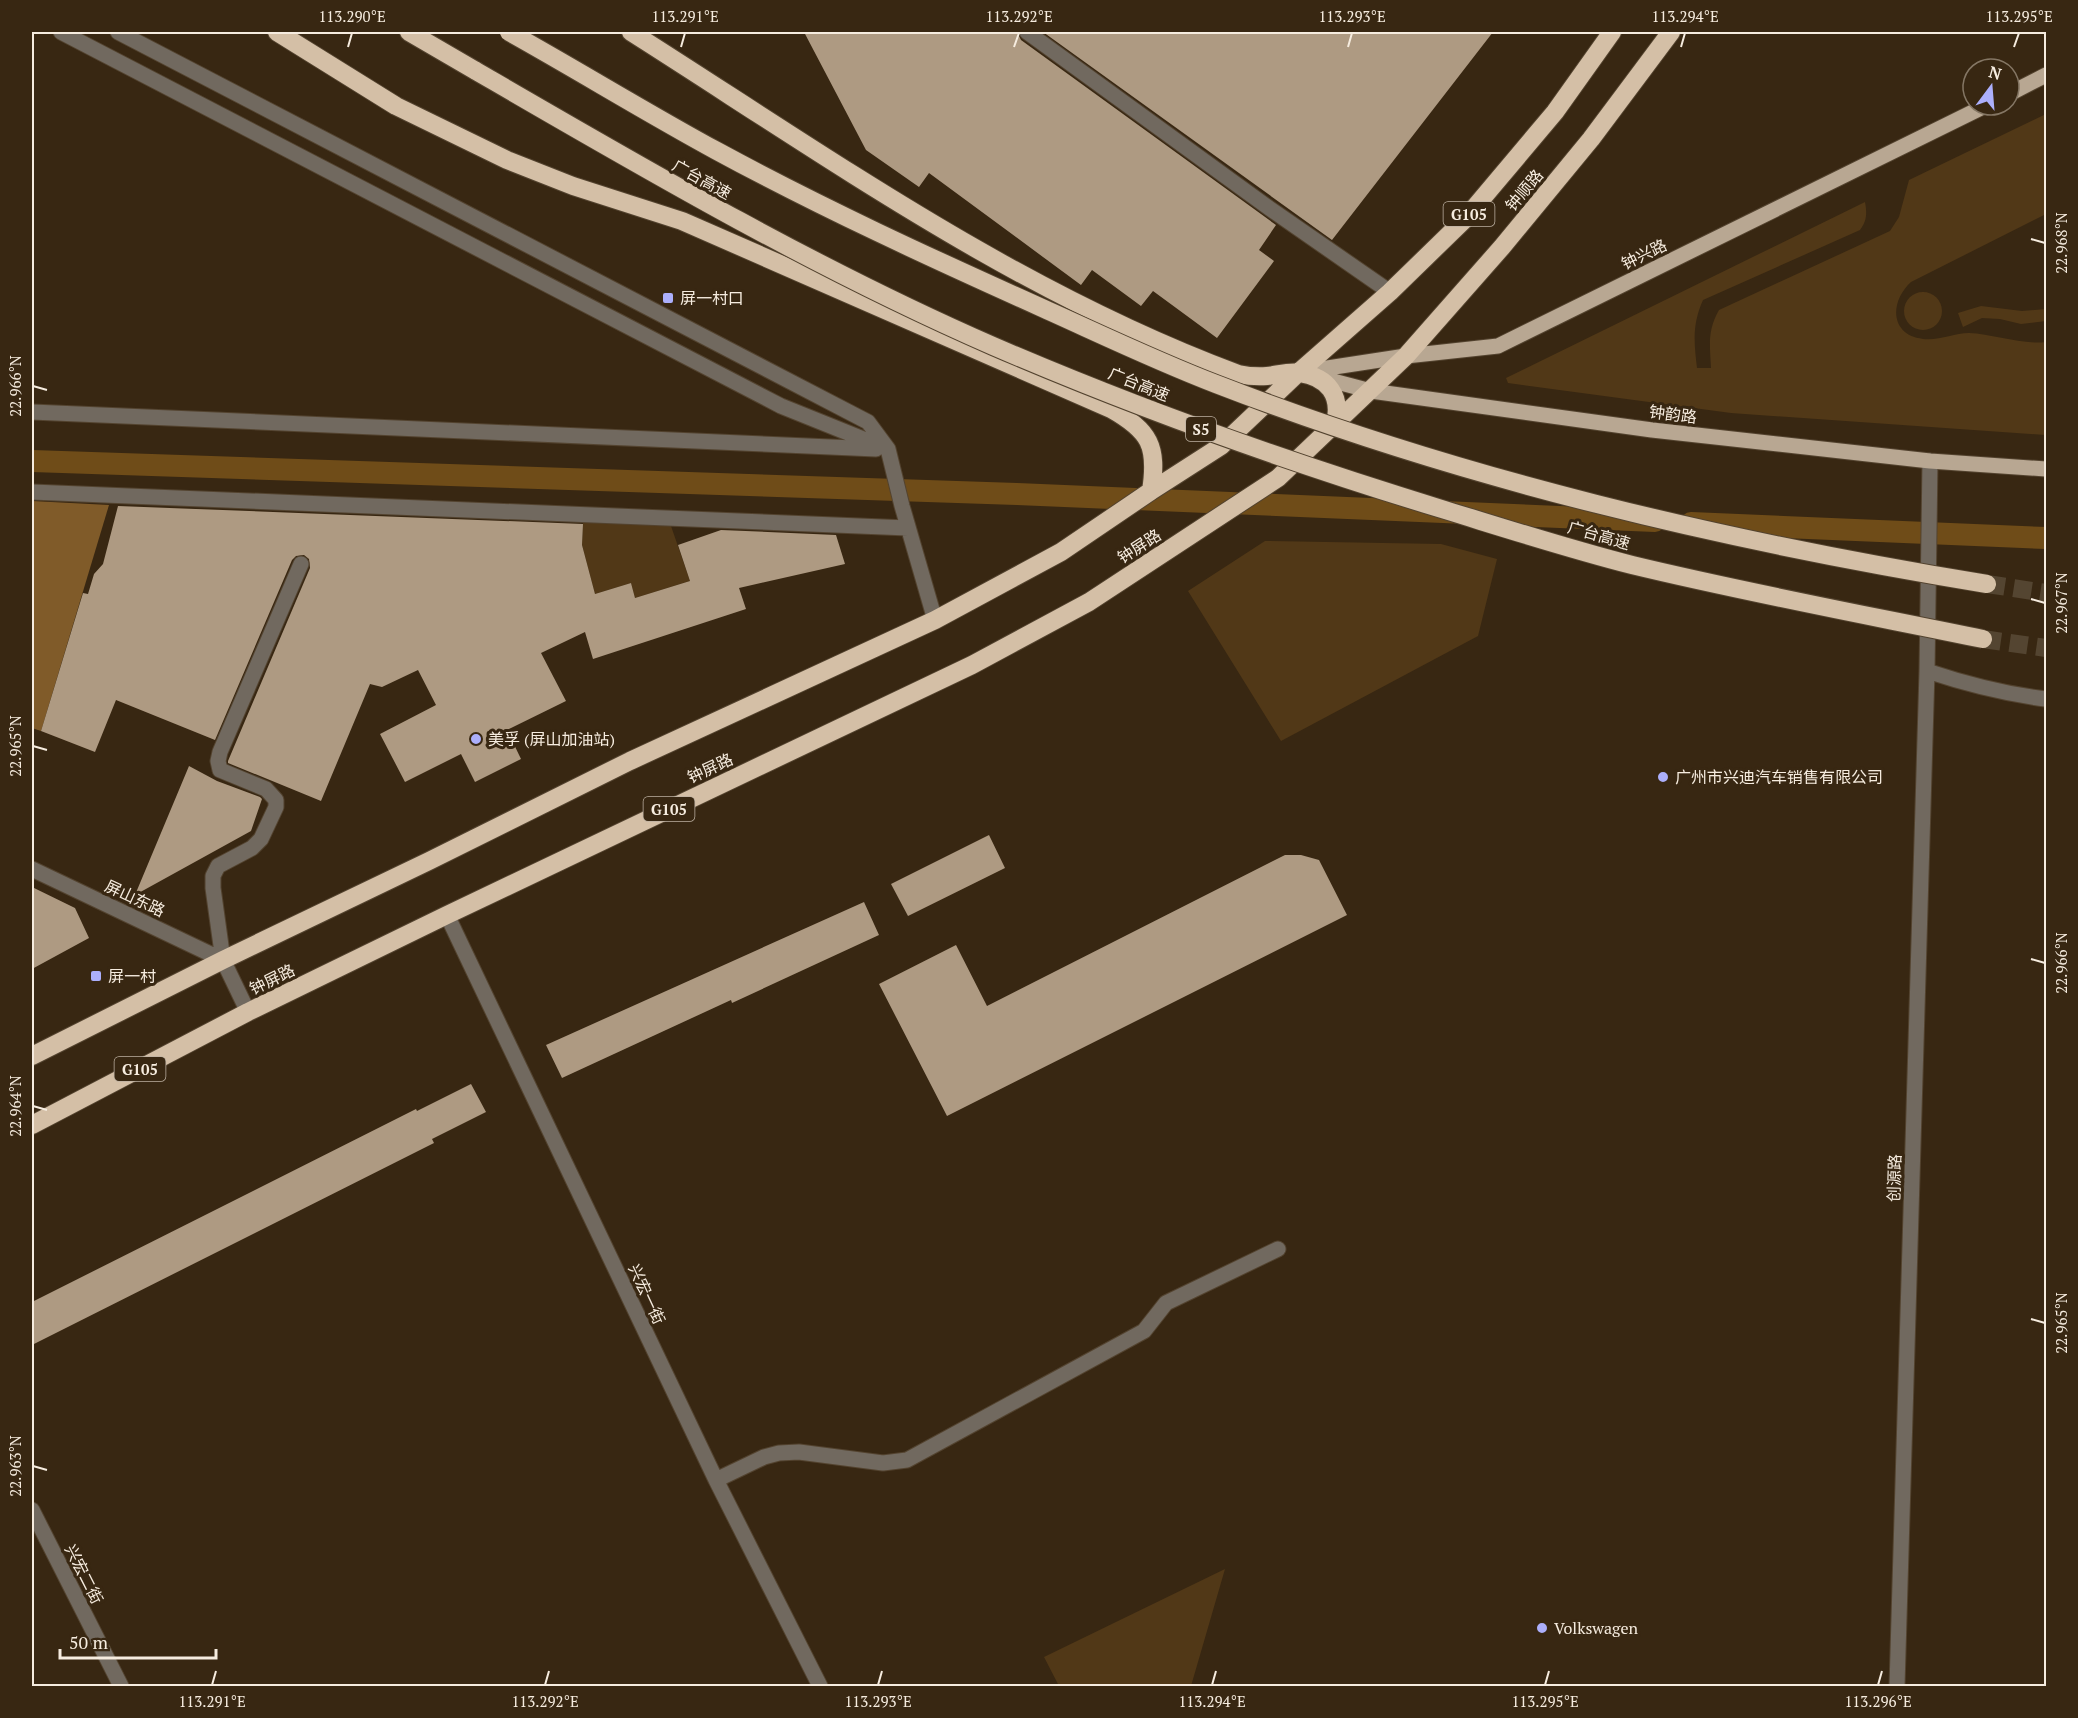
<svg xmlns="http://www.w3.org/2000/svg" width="2078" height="1718" viewBox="0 0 2078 1718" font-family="'PT Serif','Noto Sans SC',serif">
  <rect width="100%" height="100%" fill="#382712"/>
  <path fill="#513817" d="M2046 114V214L1911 282C1890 301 1889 335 1923 339 1939 341 1954 333 1969 333 1993 334 2023 345 2046 342V435L1731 413 1508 383 1506 378 1865 202C1867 213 1867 221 1860 230L1703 300C1692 325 1694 342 1697 368H1711C1710 346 1707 331 1719 310L1890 231 1899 217 1909 180Z
    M1904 311a19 19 0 1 1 38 0a19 19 0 1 1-38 0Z
    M1981 306 2022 311 2046 309V321L2021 324 2000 319 1982 318 1963 327 1958 313Z
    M583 522 671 526 690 581 635 598 631 583 595 594 582 545Z
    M1265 541 1441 544 1497 559 1478 636 1281 741 1188 591Z
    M1225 1569 1191 1686H1059L1044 1657Z"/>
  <path fill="#805b29" d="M32 501 109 505 41 731 32 728Z"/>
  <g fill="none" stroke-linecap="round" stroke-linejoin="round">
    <path stroke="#6f4c18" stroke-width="22" d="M32 461 1017 494 1655 521
      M1691 523 2046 538"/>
  </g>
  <path fill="#ae9a82" d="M804 32H1017L1021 40 1276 225 1259 250 1274 261 1217 338 1153 291 1141 306 1092 270 1081 285 929 173 919 187 866 150Z
    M1043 32H1493L1332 240Z
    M118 506 583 524 582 545 595 594 631 583 635 598 690 581 678 545 721 530 836 535 845 564 739 588 746 609 593 659 585 632 541 653 566 701 507 730 521 759 475 782 461 754 405 782 380 734 436 705 418 670 382 687 370 684 321 801 228 763V761L310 568 309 559 304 555 296 556 292 560 215 740 116 700 95 752 41 731 83 593 88 594 94 574 103 564Z
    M189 766 217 781 260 797 262 799 251 831 135 895Z
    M989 835 1005 868 908 916 891 884Z
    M1285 855H1301L1319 860 1347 915 947 1116 879 984 956 945 987 1006Z
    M32 887 75 908 89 938 32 969Z
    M864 902 879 935 732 1003 731 1000 562 1078 546 1045Z
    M471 1084 486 1112 432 1139 434 1143 32 1345V1302L416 1109 417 1111Z"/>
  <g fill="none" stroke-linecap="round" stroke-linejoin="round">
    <path stroke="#544531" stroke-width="18" stroke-dasharray="18 9" stroke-linecap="butt" d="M1987 584 2046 593
      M1983 639 2046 648"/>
    <defs>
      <path id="minor" d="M61 32 781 406 888 449
        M118 32 868 422 888 449 902 506 935 620
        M1027 32 1269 208 1390 292
        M32 412 876 449
        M32 492 908 528
        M1927 671C1966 684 2005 694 2046 699
        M32 869 223 960
        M447 915 716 1480 820 1686
        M248 1012 223 960 213 888V876L218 866 252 848 261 839 276 807V800L266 789 220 770 218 761 220 752 301 564
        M716 1480 764 1457 779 1453 799 1452 883 1463 907 1460 1144 1331 1166 1303 1278 1249
        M32 1510 121 1686
        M1897 1686 1927 671 1930 461"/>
      <path id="major" d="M2009 94 2046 75
        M1308 371 1406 356 1498 346 1987 105
        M1318 377 1371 391 1652 430 1930 461 2046 469"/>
      <path id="highway" d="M277 32 396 106 507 160 573 186 682 221 1111 409C1150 431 1158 446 1151 491
        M409 32 476 71
        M631 32C828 157 1017 292 1238 374 1248 376 1257 377 1267 376 1277 375 1290 371 1300 373 1328 377 1342 396 1335 423
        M32 1056 223 960 429 861 630 761 935 620 1061 552 1151 491 1221 446 1299 372 1390 292 1464 220 1555 112 1612 32
        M32 1125 248 1012 447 915 972 665 1089 602 1278 478 1406 356 1502 247 1591 139 1671 32"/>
    </defs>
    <use href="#minor" stroke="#53432f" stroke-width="17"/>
    <use href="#major" stroke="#53432f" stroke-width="17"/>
    <use href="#highway" stroke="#53432f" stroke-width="20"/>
    <use href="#minor" stroke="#71695f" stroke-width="15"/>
    <use href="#major" stroke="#b8a792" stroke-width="15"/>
    <use href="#highway" stroke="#d4bfa6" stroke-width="18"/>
    <defs>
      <path id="highway-bridge" d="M509 32C579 71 647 113 717 151 822 208 931 258 1040 307 1098 333 1156 361 1216 384 1464 480 1725 541 1987 584
        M476 71C645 169 814 268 993 346 1141 410 1291 463 1445 510 1507 529 1569 549 1632 565 1748 593 1866 615 1983 639"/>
    </defs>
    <use href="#highway-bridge" stroke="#53432f" stroke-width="20" stroke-linecap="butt"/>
    <use href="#highway-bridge" stroke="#d4bfa6" stroke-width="18"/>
  </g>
  <path fill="none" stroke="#f6ecdf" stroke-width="2" d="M348 47 352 33M681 47 685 33M1014 47 1019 33M1348 47 1352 33M1681 47 1685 33M2014 47 2019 33M2031 239 2045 243M33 386 47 390M2031 599 2045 603M33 746 47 750M2031 959 2045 963M33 1106 47 1110M2031 1319 2045 1323M33 1466 47 1470M212 1685 216 1671M545 1685 549 1671M878 1685 882 1671M1212 1685 1216 1671M1545 1685 1549 1671M1878 1685 1882 1671"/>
  <g fill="#acaffb" stroke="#382712" stroke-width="2">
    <rect x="662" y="292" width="12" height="12" rx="3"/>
    <circle cx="476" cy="739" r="6"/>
    <circle cx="1663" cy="777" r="6"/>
    <rect x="90" y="970" width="12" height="12" rx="3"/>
    <circle cx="1542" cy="1628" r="6"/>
  </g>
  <g text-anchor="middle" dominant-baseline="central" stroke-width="6" stroke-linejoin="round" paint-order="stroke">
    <g fill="#382712" stroke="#bdb1a2" stroke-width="1.5">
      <rect x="1443.5" y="202" width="51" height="24" rx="4.5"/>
      <rect x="1186" y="417" width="30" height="24" rx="4.5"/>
      <rect x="643.5" y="797" width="51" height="24" rx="4.5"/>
      <rect x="114.5" y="1057" width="51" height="24" rx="4.5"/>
    </g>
    <g font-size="15" font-weight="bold" fill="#f6ecdf">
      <text x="1469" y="214">G105</text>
      <text x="1201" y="429">S5</text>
      <text x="669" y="809">G105</text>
      <text x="140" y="1069">G105</text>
    </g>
    <g font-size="16" fill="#f6ecdf" stroke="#382712">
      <text transform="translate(702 179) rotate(29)">广台高速</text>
      <text transform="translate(1524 190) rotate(-50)">钟顺路</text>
      <text transform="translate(1644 254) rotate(-26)">钟兴路</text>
      <text transform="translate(1139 384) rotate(22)">广台高速</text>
      <text transform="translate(1673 414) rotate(7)">钟韵路</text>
      <text transform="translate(1599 535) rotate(16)">广台高速</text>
      <text transform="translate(1139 546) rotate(-33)">钟屏路</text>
      <text transform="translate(710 768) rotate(-25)">钟屏路</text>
      <text transform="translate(135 898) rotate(25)">屏山东路</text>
      <text transform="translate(272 979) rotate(-26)">钟屏路</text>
      <text transform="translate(1894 1178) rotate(-88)">创源路</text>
      <text transform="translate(647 1294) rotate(65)">兴宏一街</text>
      <text transform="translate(84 1574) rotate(63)">兴宏二街</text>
    </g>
    <g font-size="16" fill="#f6ecdf" stroke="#382712" text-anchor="start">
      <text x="680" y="298">屏一村口</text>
      <text x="488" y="739">美孚 (屏山加油站)</text>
      <text x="1675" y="777">广州市兴迪汽车销售有限公司</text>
      <text x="108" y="976">屏一村</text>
      <text x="1554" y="1628">Volkswagen</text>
    </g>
  </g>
  <rect width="2078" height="1718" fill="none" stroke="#382712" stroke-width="66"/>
  <g transform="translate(1991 87) rotate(16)"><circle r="28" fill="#382712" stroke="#847664" stroke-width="1.5"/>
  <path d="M0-4.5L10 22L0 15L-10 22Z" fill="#acaffb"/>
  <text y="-9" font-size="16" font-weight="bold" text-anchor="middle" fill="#f6ecdf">N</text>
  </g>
  <path d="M60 1649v9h156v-9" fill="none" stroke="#f6ecdf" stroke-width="3"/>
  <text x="69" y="1649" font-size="18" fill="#f6ecdf" stroke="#382712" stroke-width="4.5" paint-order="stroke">50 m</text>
  <rect x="33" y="33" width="2012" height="1652" fill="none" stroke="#f6ecdf" stroke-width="2"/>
  <g font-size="15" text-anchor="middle" fill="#f6ecdf">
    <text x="352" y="22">113.290°E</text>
    <text x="685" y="22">113.291°E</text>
    <text x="1019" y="22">113.292°E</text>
    <text x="1352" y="22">113.293°E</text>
    <text x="1685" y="22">113.294°E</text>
    <text x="2019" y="22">113.295°E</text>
    <text transform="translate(2062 243) rotate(-90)" y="5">22.968°N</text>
    <text transform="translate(16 386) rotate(-90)" y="5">22.966°N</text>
    <text transform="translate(2062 603) rotate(-90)" y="5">22.967°N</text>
    <text transform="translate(16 746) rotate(-90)" y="5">22.965°N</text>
    <text transform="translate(2062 963) rotate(-90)" y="5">22.966°N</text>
    <text transform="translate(16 1106) rotate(-90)" y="5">22.964°N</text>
    <text transform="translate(2062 1323) rotate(-90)" y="5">22.965°N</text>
    <text transform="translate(16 1466) rotate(-90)" y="5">22.963°N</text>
    <text x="212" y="1707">113.291°E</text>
    <text x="545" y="1707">113.292°E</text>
    <text x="878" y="1707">113.293°E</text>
    <text x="1212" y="1707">113.294°E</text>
    <text x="1545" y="1707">113.295°E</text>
    <text x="1878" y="1707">113.296°E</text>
  </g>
</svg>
